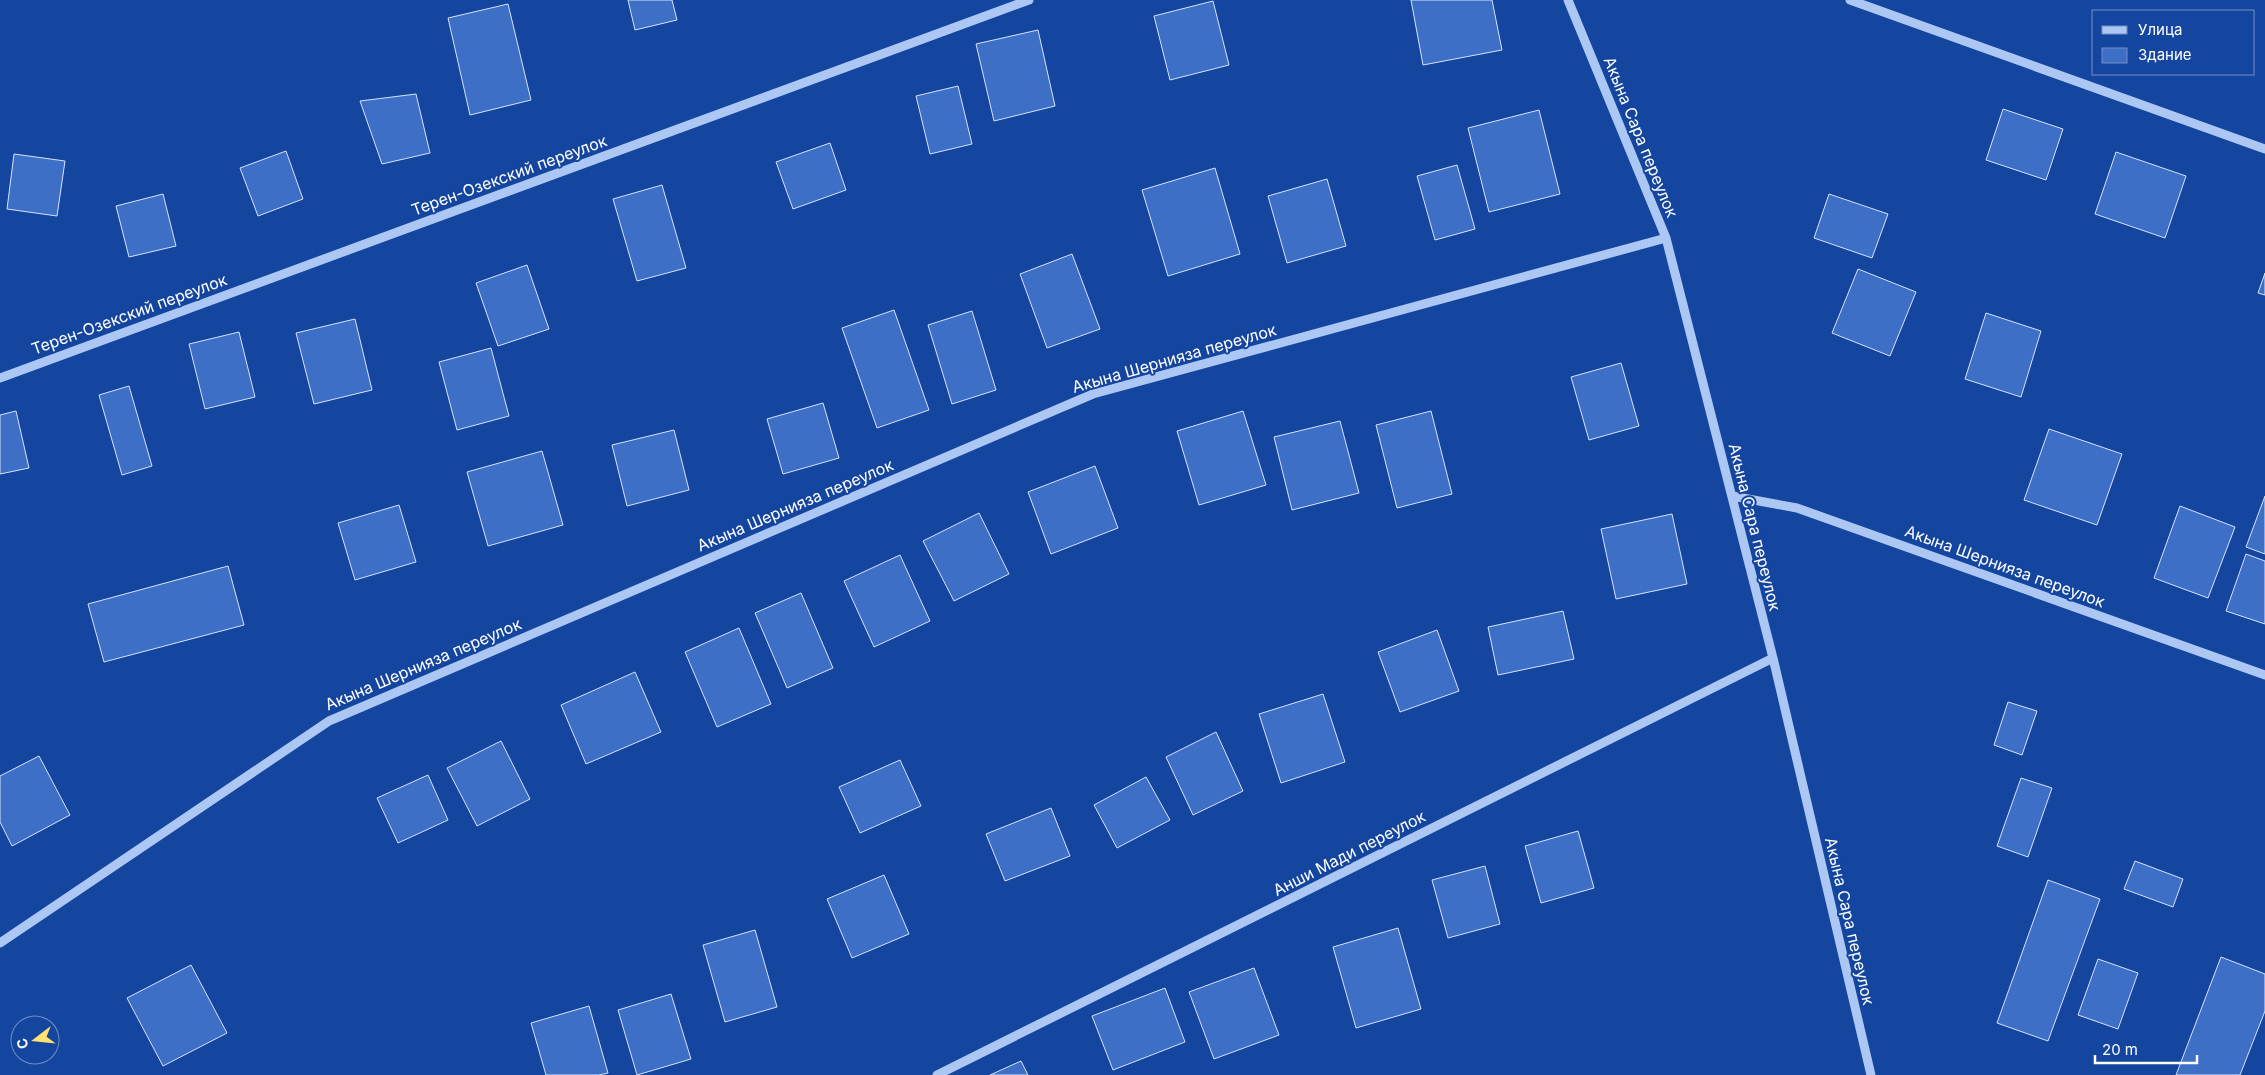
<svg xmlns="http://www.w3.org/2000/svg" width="2265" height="1075" viewBox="0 0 2265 1075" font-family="Inter,sans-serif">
  <rect width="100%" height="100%" fill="#14459f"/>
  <path fill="#3d6fc6" stroke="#d5e4fd" d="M628 0H672L677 20 635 30Z
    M1411 0H1492L1502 50 1423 65Z
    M1213 1 1229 65 1170 80 1154 16Z
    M508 4 531 100 470 115 448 18Z
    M1038 30 1055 106 994 121 976 44Z
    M958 86 972 144 930 154 916 96Z
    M416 94 430 153 382 164 360 101Z
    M2003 109 2063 129 2046 180 1986 160Z
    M1539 110 1560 194 1489 212 1468 128Z
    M830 143 846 190 793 209 776 162Z
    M286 151 303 199 258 216 240 168Z
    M2116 152 2186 176 2165 238 2095 214Z
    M14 154 65 161 57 216 7 209Z
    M1457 165 1475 229 1435 240 1417 176Z
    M1215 168 1240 254 1168 276 1142 190Z
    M1327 179 1346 246 1287 263 1268 196Z
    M662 185 686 268 637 281 613 199Z
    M163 194 176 246 129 257 116 206Z
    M1829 194 1888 214 1872 258 1814 238Z
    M1072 254 1100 329 1047 348 1020 274Z
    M527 265 549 329 498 346 476 283Z
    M1858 269 1916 292 1890 356 1832 333Z
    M2265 273V295L2258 293Z
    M894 310 929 410 877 428 842 328Z
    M972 311 996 390 952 404 928 325Z
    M1986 313 2041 331 2021 397 1965 379Z
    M355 319 372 390 314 404 296 333Z
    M239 332 255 397 205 409 189 344Z
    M491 348 509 416 457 430 439 362Z
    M1621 363 1639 426 1589 440 1571 377Z
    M129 386 152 466 122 475 99 395Z
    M823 403 839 458 783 474 767 419Z
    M16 411 29 468 0 474V415Z
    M1243 411 1266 485 1199 505 1177 431Z
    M1431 411 1452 494 1397 508 1376 425Z
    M1340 421 1359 493 1292 510 1274 437Z
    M2049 429 2122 454 2097 525 2024 500Z
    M674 430 689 490 627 506 612 445Z
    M542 451 563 525 488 546 467 472Z
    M1095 466 1118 528 1051 554 1028 492Z
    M2265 496V554L2246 547Z
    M399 505 416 562 355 580 338 523Z
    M2180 506 2235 527 2208 598 2154 578Z
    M979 513 1009 574 954 601 923 541Z
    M1672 514 1687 584 1616 599 1601 529Z
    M2246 554 2265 561V624L2226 611Z
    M900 555 930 621 874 647 844 581Z
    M228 566 244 625 104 662 88 604Z
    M801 593 833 668 787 688 755 613Z
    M1563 611 1574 659 1498 675 1488 627Z
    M739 628 771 704 717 727 685 652Z
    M1437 630 1459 691 1400 712 1378 652Z
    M635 672 661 732 586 764 561 705Z
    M1323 694 1345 762 1281 783 1259 714Z
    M2008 702 2037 711 2022 755 1994 745Z
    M1216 732 1243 791 1193 815 1166 757Z
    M501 741 530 799 477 826 447 768Z
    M39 756 70 815 12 846 0 822V776Z
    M900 760 921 806 860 833 839 787Z
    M428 775 448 820 398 843 377 798Z
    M1146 777 1170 820 1117 848 1094 805Z
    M2021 778 2052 788 2028 857 1997 846Z
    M1051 808 1070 856 1005 881 986 834Z
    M1578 831 1594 888 1541 903 1525 846Z
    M2135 861 2183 879 2173 907 2124 889Z
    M1485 866 1500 924 1448 938 1432 880Z
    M884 875 909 934 852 958 827 899Z
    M2048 880 2100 899 2048 1041 1997 1023Z
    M1398 928 1421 1009 1356 1028 1333 947Z
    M755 930 777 1007 725 1022 703 945Z
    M2221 957 2265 974V1011L2240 1075H2176Z
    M2098 959 2138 973 2118 1029 2078 1015Z
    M191 965 227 1033 163 1066 127 998Z
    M1254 968 1279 1035 1214 1059 1189 992Z
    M1165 988 1185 1042 1113 1070 1092 1016Z
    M671 994 691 1059 637 1075 618 1010Z
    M589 1006 608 1073 599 1075H546L531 1023Z
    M1021 1061 1028 1075H990Z"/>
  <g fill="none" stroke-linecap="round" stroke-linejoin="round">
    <path stroke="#acc7f4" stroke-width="9" d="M1568 0 1666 238 1773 658 1871 1075
      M1850 0 2265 149
      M0 378 1029 0
      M1732 496 1797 508 2265 675
      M0 943 329 721 1093 394 1666 238
      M937 1075 1773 658"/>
  </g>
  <g text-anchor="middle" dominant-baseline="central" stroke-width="4" stroke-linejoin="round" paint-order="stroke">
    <g font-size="16" fill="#fff" stroke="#14459f">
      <text transform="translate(1641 137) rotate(68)">Акына Сара переулок</text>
      <text transform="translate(509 175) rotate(-20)">Терен-Озекский переулок</text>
      <text transform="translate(129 314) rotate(-20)">Терен-Озекский переулок</text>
      <text transform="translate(1174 358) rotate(-16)">Акына Шернияза переулок</text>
      <text transform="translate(795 505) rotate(-23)">Акына Шернияза переулок</text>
      <text transform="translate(1755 527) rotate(76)">Акына Сара переулок</text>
      <text transform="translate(2005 566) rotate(20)">Акына Шернияза переулок</text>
      <text transform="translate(423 664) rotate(-23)">Акына Шернияза переулок</text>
      <text transform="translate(1349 853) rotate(-27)">Анши Мади переулок</text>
      <text transform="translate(1850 921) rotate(77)">Акына Сара переулок</text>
    </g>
  </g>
  <rect x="2092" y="10" width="162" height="65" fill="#14459f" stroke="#728fc5"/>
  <rect x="2102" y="26" width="25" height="8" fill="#acc7f4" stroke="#728fc5"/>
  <text x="2138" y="35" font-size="15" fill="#ffffff">Улица</text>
  <rect x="2102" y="48" width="25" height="15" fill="#3d6fc6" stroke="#728fc5"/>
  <text x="2138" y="60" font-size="15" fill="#ffffff">Здание</text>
  <g transform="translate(35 1040) rotate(254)"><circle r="24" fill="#14459f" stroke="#728fc5"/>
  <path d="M0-4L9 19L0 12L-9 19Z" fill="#ffe26f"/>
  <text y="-8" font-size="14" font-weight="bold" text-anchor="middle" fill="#ffffff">С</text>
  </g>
  <path d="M2095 1055v8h102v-8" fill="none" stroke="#ffffff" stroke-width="2.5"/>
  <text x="2102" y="1055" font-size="15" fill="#ffffff" stroke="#14459f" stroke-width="4" paint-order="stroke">20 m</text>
</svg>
